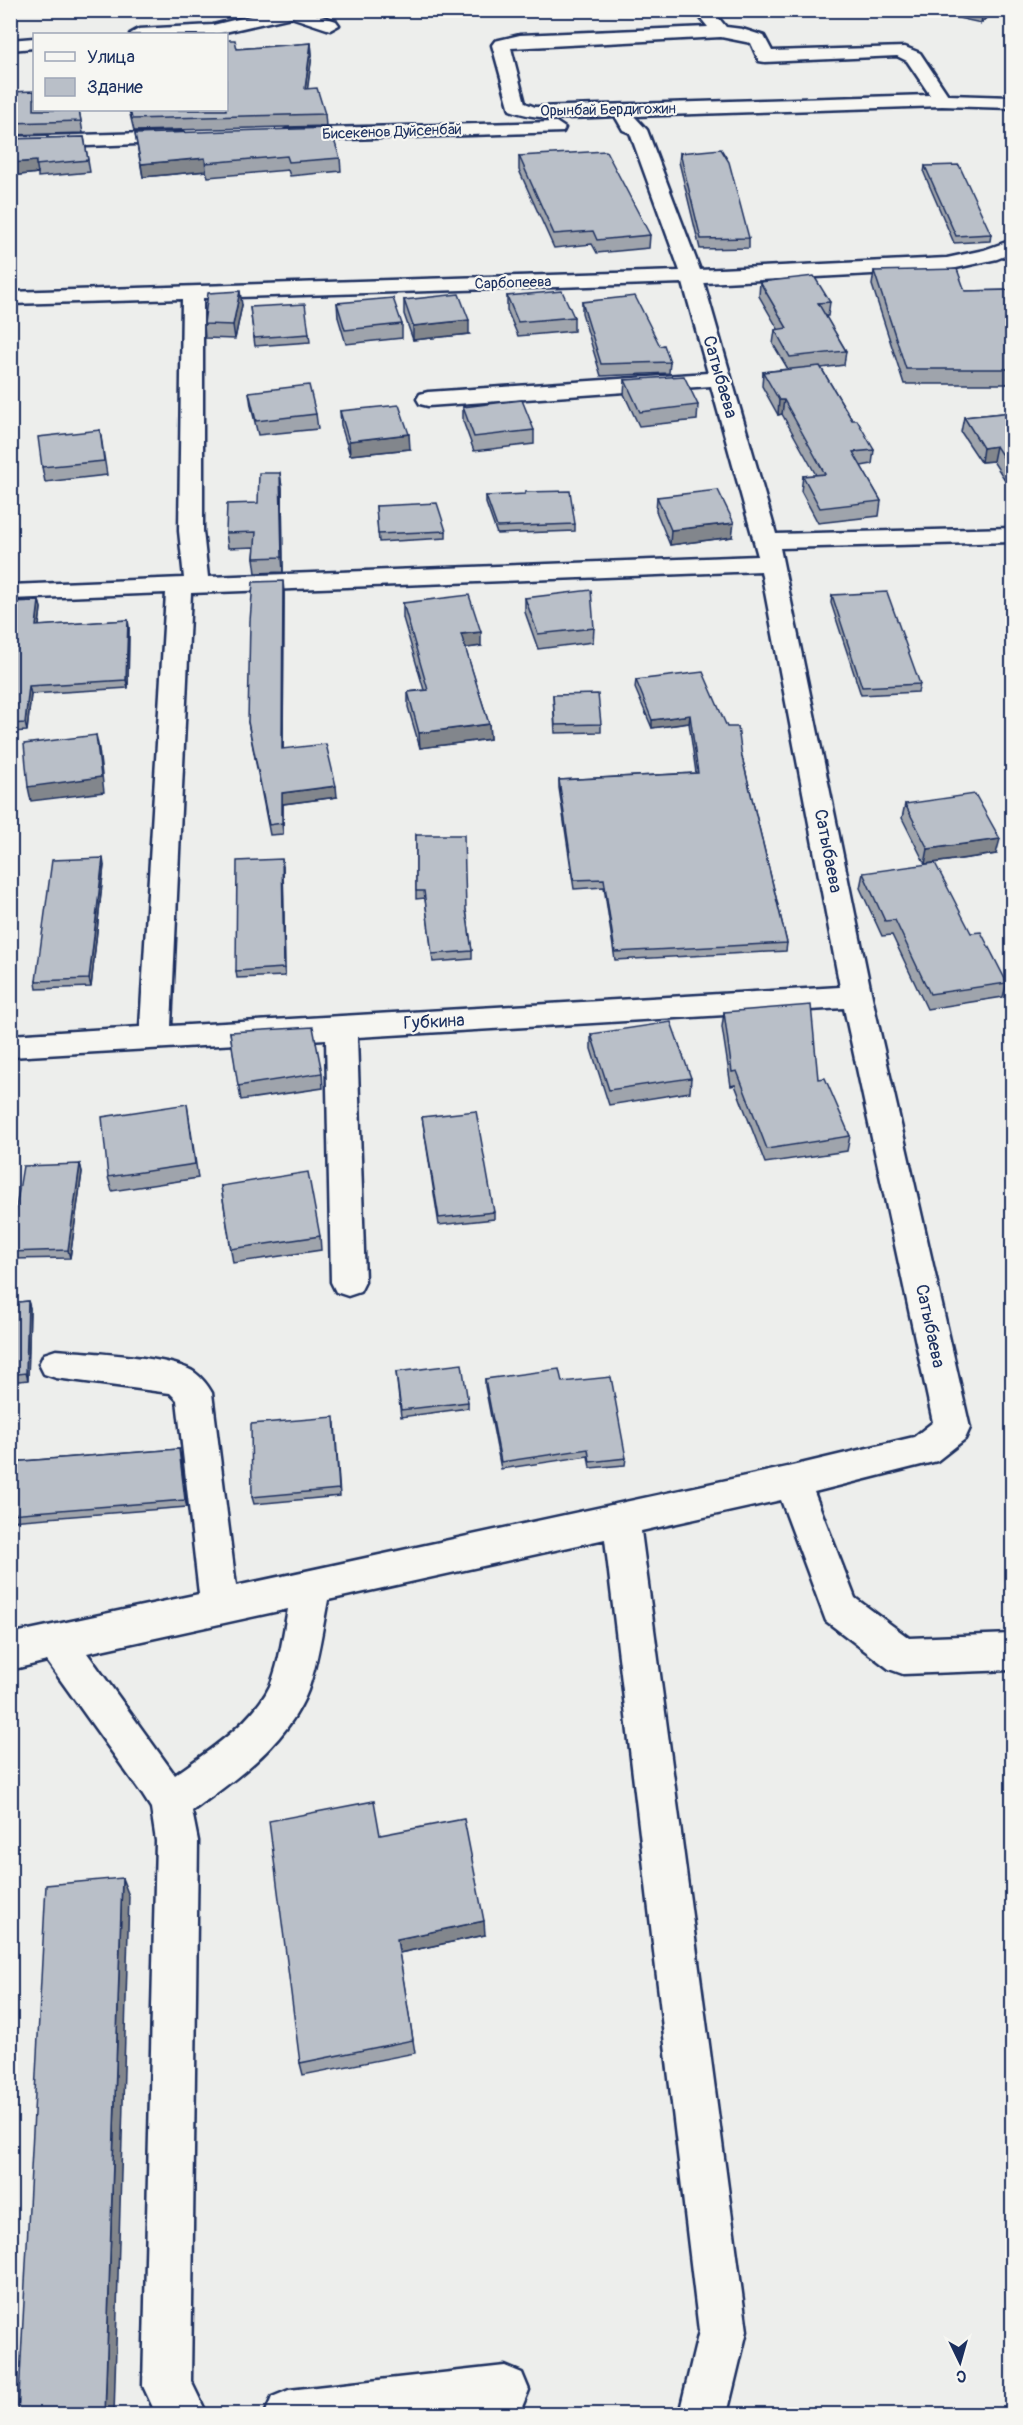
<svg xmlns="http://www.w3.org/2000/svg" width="1023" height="2425" viewBox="0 0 1023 2425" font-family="Pangolin,sans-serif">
  <rect width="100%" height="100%" fill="#edeeec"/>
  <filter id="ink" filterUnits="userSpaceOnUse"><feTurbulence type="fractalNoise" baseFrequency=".0167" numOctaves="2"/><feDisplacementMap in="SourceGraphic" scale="12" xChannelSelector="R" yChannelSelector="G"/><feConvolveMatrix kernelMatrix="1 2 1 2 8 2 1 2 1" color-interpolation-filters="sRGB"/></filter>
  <g filter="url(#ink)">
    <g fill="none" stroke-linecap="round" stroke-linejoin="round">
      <defs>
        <path id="minor" d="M275 10H304L336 21 339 25 330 30 291 17 216 34H130L139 29 213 25Z
          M694 10H712L726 27 742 29 764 36 772 51 905 47 920 53 948 95 1012 97V108L942 106 634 116 647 130 700 270 947 258 984 250 1012 240V253L997 259 947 270 704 283 776 534 1012 528V542L780 548 872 997 970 1428 965 1439 937 1461 814 1492 855 1598 909 1638 1012 1634V1670L903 1674 889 1669 826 1621 781 1500 641 1531 747 2331 727 2414H679L699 2331 605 1539 328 1600C322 1630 318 1661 308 1690 287 1744 237 1778 192 1811L198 1841 191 2381 207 2414H156L143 2386 156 1841 151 1808 142 1794 47 1661 10 1670V1634L199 1594 177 1400 170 1393 162 1392 56 1378 44 1374 39 1364 44 1354 56 1350C87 1353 171 1356 194 1372 202 1378 207 1384 212 1393L236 1586 792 1466 914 1437 933 1422 844 1008 357 1037 365 1282 360 1292 348 1296 336 1292 331 1282 326 1039 10 1057V1035L140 1027 166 593 10 599V585L184 578 179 531 182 299 10 304V292L680 271 630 133 623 130 615 116C580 117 544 123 510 110L492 45 495 41 520 35 708 27ZM721 37 751 43 759 61 765 62 897 56 907 61 930 95 535 107 525 103 511 48ZM683 283 708 373 428 392 420 394 417 399 420 404 428 406 711 386 758 556 208 577 203 531V298ZM761 571 840 987 171 1026 191 593ZM288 1609C283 1634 280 1662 270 1686 252 1723 208 1751 175 1775L87 1653Z
          M34 38V48L10 50V40Z
          M556 122 565 128 563 132 287 141 278 135 287 129Z
          M182 132 191 138 189 142 10 149V137Z
          M505 2366 522 2373 529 2390 522 2407 505 2414H265L272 2397 289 2390Z"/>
      </defs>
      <use href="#minor" stroke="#1b2f5e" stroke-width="5"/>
      <use href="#minor" fill="#f6f6f2" fill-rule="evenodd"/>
    </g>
    <path fill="#9fa4ac" stroke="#1b2f5e" stroke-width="1.5" d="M945 10H994L981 23 944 15Z
      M311 43 312 55 307 89 325 114 326 126 134 131 129 110H226L237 49Z
      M10 92 79 110 83 133 10 135Z
      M135 134 340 158 341 171 290 176 288 170 208 177 206 171 143 177Z
      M84 137 90 172 38 177V173L10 176V139Z
      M680 153 749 238V248L700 249 679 162Z
      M519 156 650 235 649 248 597 253 592 244 554 248 519 170Z
      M925 166 991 234 990 241 954 243 924 173Z
      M874 271 965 291 1012 290V384H904L872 285Z
      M760 282 830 302 828 316H825L846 351 844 365 821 368 852 420 874 450 872 464 861 466 881 501 879 516 818 523 801 491 803 476 816 475 782 414 778 415 762 386 763 372 788 369 773 344 775 330 778 329 759 296Z
      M507 296 574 317V331L518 336 507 310Z
      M404 300 469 334 413 340 404 314Z
      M582 302 660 346 670 362 669 373 601 376 582 313Z
      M337 303 402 324V338L346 344 338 317Z
      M242 305 235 339 205 338 204 324Z
      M250 307 309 334 310 342 255 346Z
      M625 380 698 405 697 420 639 426 624 394Z
      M249 392 316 414 318 429 258 435 251 406Z
      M463 407 534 430V444L474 451 463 421Z
      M340 411 410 449 350 455 341 425Z
      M1012 412V491L993 461 981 462 961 432 964 417Z
      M100 430 107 475 45 482 42 467Z
      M280 473 282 488 283 572 256 573 254 558 255 547 228 548 226 533 258 503Z
      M486 496 575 524V531L497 534 486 503Z
      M657 497 732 537 670 545 656 511Z
      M376 506 446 531V538L379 542Z
      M284 592 283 749 337 797 283 804V834L270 835 248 722Z
      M832 595 920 684 918 692 861 695 831 603Z
      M525 598 594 628 593 642 538 649 525 612Z
      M39 601 41 608 39 626 128 620 129 628 128 688 31 694 27 731 10 732V602Z
      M403 603 481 646 465 648 489 724 490 739 420 748 408 707V692L424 690 403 618Z
      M636 680 727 727 742 757 787 943 786 951 615 960 604 887 574 889 559 788V780L696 773 689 723 652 728 635 688Z
      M553 695 601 724V732L555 733Z
      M905 804 996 854 925 864 902 818Z
      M416 835 466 910 472 951V959L433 962 425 898 416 899Z
      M104 865 91 987 37 989 36 981Z
      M283 866 285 976 237 978 236 971Z
      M863 873 1007 983 1003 997 927 1009 892 935 882 936 860 888Z
      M724 1012 818 1079 850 1136 847 1151 765 1163 735 1085 731 1086 722 1027Z
      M230 1032 322 1073 323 1088 241 1100Z
      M591 1034 691 1078 690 1092 609 1105 591 1049Z
      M187 1104 198 1178 112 1191 108 1177Z
      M422 1117 494 1212V1219L439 1225Z
      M80 1164 82 1172 70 1258 11 1259 10 1256V1244Z
      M221 1186 320 1236 321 1250 233 1263Z
      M28 1301 30 1308 28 1380 10 1382V1303Z
      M396 1372 468 1402V1408L401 1417Z
      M485 1379 562 1382 626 1458 625 1465 590 1468 588 1456 501 1469 485 1386Z
      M335 1423 340 1496 254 1504 252 1497Z
      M179 1449 187 1507 10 1521V1462Z
      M380 1835 485 1935 399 1953 415 2053 303 2075 300 2063Z"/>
    <path fill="#82868c" stroke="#1b2f5e" stroke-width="1.5" d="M983 10H994L981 23Z
      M311 43 312 55 306 101 305 89Z
      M205 158 206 171 143 177 141 164Z
      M36 161 38 173 10 176V163Z
      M240 291 242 305 235 339 233 325Z
      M469 320V334L413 340V326Z
      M779 400H784L782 414 778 415Z
      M409 434 410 449 350 455 349 441Z
      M996 446 993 461 981 462 983 448Z
      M280 473 282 488 283 572 282 557Z
      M734 523 732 537 670 545 671 530Z
      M283 581 284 592 283 760 282 749Z
      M39 601 41 608 38 633 36 626Z
      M128 620 129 628 128 688 126 680Z
      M481 632V646L461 649V634Z
      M29 686 31 694 27 731 25 723Z
      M690 715 689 723 652 728V720Z
      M489 724 490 739 420 748 419 733Z
      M96 735 99 749 104 792 31 801 28 787Z
      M336 786 337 797 283 804V834L282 823V793Z
      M1000 839 996 854 925 864 928 849Z
      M103 858 104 865 91 987 89 979Z
      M282 859 283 866 285 976 284 968Z
      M80 1164 82 1172 70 1258 68 1250Z
      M28 1301 30 1308 28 1380 26 1373Z
      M179 1449 181 1456 187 1507 185 1500Z
      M122 1878 129 1896 114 2415H105Z
      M484 1921 485 1935 399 1953 397 1939Z"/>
    <path fill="#b9bfc8" stroke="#1b2f5e" stroke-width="1.5" d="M226 40H235L237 49 311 43 305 89 317 88 325 114 132 119 130 110H226Z
      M34 91V110H79L81 121 10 123V92Z
      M330 128 340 158 289 162 287 156 206 163 205 158 141 164 135 134Z
      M84 137 88 160 36 165V161L10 163V139Z
      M721 149 729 162 749 238 701 239 680 153Z
      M606 151 650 235 597 240 593 231 554 234 519 156Z
      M959 165 991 234 956 236 925 166Z
      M957 269 965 291 1012 290V369H906L874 271Z
      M814 276 830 302 818 303 846 351 790 357 775 330 787 328 760 282Z
      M240 291 233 325 204 324 208 293Z
      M562 291 574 317 518 322 507 296Z
      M459 294 469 320 413 326 404 300Z
      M635 296 660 346 664 345 670 362 601 364 582 302Z
      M393 298 402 324 345 330 337 303Z
      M305 304 309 334 254 338 250 307Z
      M820 366 852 420H857L874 450 853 452 881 501 820 508 803 476 825 474 784 400H779L763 372Z
      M684 376 698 405 640 412 625 380Z
      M309 385 316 414 256 421 249 392Z
      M522 400 534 430 474 437 463 407Z
      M399 405 409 434 349 441 340 411Z
      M1012 412V471L996 446 983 448 964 417Z
      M100 430 104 461 42 467 38 437Z
      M259 473H280L282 557 254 558 256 532 226 533 227 504 258 503Z
      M718 490 734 523 671 530 657 497Z
      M570 491 575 524 497 527 486 496 525 494V492Z
      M437 503 446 531 378 534 376 506Z
      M283 581 282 749 326 744 336 786 282 793V823L269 825 248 722 250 621 253 582Z
      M591 590 594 628 538 634 525 598Z
      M887 592 920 684 862 687 832 595Z
      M469 595 481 632 461 634 489 724 419 733 408 692 428 690 403 603Z
      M39 601 36 626 128 620 126 680 29 686 25 723 10 724V602Z
      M703 672 727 727H738L742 757 787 943 615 952 604 879 574 880 559 780 698 773 690 715 652 720 636 680Z
      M598 694 601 724 555 725 553 695Z
      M96 735 101 777 28 787 24 744Z
      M975 794 1000 839 928 849 905 804Z
      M416 835H464L466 910 472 951 432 954 424 891H416Z
      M103 858 89 979 36 981 52 860Z
      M282 859 284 968 236 971 237 861Z
      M935 863 971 933 981 932 1007 983 930 994 895 920 885 921 863 873Z
      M811 1005 818 1079 825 1078 850 1136 767 1149 737 1071 732 1072 724 1012Z
      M671 1022 691 1078 609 1090 591 1034Z
      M313 1027 322 1073 238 1086 230 1032Z
      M187 1104 195 1164 108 1177 102 1117Z
      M476 1111 494 1212 439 1218 422 1117Z
      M80 1164 68 1250 10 1252V1244L23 1166Z
      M308 1172 320 1236 231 1249 221 1186Z
      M28 1301 26 1373 10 1375V1303Z
      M462 1364 468 1402 401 1410 396 1372Z
      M559 1369 562 1382 611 1377 626 1458 590 1462 588 1449 501 1462 485 1379Z
      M334 1417 339 1489 252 1497 251 1424Z
      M179 1449 185 1500 10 1514V1462Z
      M374 1801 380 1835 464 1819 484 1921 397 1939 413 2040 300 2063 269 1821Z
      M122 1878 105 2415H18L46 1885Z"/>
  </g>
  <g text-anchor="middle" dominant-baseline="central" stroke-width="4.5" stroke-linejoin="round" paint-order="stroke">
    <g font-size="15" fill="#1b2f5e" stroke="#f6f6f2">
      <text transform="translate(608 110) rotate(-1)">Орынбай Бердигожин</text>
      <text transform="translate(392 132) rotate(-2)">Бисекенов Дуйсенбай</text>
      <text transform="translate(513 283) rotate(-2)">Сарбопеева</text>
    </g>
    <g font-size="18" fill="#1b2f5e" stroke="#f6f6f2">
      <text transform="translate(720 377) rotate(74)">Сатыбаева</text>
      <text transform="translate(828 851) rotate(79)">Сатыбаева</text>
      <text transform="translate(434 1022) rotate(-3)">Губкина</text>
      <text transform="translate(930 1326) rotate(78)">Сатыбаева</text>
    </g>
  </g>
  <rect width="1023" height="2425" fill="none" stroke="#f6f6f2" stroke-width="36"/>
  <rect x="18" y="18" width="987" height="2389" fill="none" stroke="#1b2f5e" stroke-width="2" filter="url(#ink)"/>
  <rect x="33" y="33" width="195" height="78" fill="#f6f6f2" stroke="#9ea6b7" stroke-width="1.5"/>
  <rect x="45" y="52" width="30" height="9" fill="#f6f6f2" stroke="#9ea6b7" stroke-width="1.5"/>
  <text x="87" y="63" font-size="18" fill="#1b2f5e">Улица</text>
  <rect x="45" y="78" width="30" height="18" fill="#b9bfc8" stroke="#9ea6b7" stroke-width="1.5"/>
  <text x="87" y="93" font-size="18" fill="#1b2f5e">Здание</text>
  <g transform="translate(960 2362) rotate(175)" stroke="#f6f6f2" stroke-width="4.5" paint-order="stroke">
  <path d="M0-4.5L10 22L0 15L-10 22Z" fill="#1b2f5e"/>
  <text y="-9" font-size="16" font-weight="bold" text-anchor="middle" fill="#1b2f5e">С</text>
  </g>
</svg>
